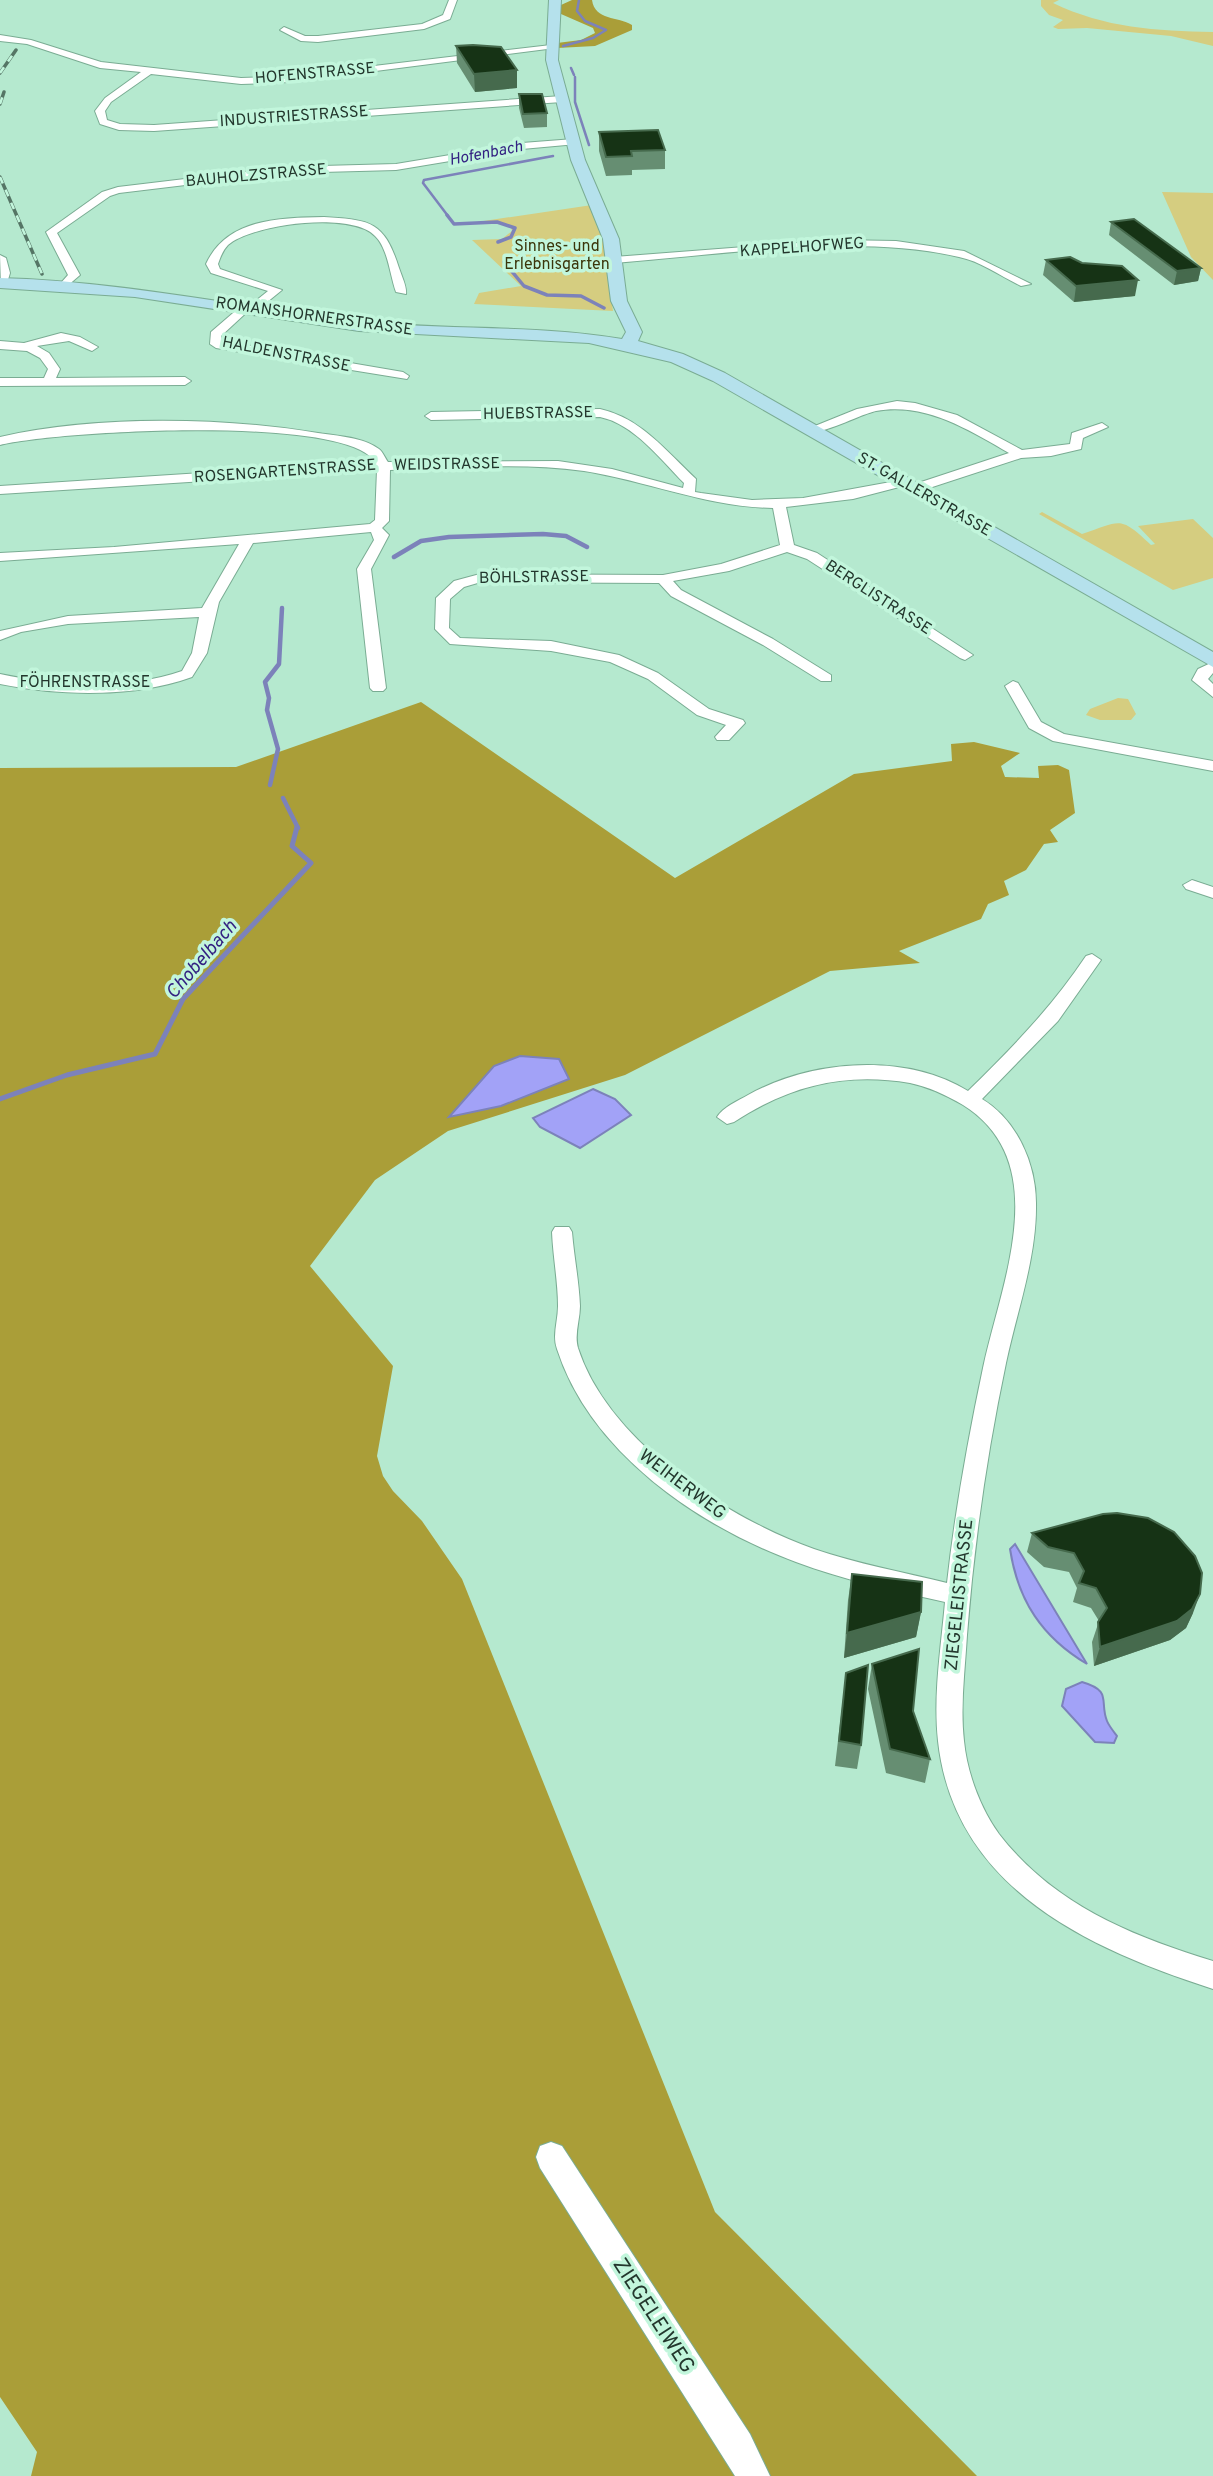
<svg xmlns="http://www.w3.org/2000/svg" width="1213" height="2476" viewBox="0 0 1213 2476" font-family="Overpass,sans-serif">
  <rect width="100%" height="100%" fill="#b5e9cf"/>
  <path fill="#d5cd80" d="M1041 0H1059L1053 3C1105 28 1156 31 1213 32V46L1171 36 1087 28 1058 29 1053 27 1063 20 1049 15 1041 6Z
    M1162 192 1213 193V280L1191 257Z
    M592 205 600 222 613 311 474 304 479 293 521 286 472 240 502 239 512 231 511 228 499 223 477 222Z
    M1042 512 1082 534C1122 521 1119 515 1151 545L1155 544 1138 526 1193 519 1213 538V578L1173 590 1039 514Z
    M1118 698 1128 699 1136 714 1131 720H1100L1086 715 1090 709Z"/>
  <path fill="#aa9e38" d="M572 0H592C595 21 618 16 632 25V30L595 46 557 48V43L581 40 595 33 593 28 561 14V5Z
    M421 702 675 878 854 774 952 761 951 744 974 742 1020 753 1001 766 1005 777 1039 778 1038 766 1058 765 1069 770 1075 813 1050 830 1058 842 1044 844 1026 870 1004 881 1009 895 988 904 981 919 899 951 920 963 830 971 625 1075 448 1131 375 1180 310 1266 393 1366 377 1456 383 1476 393 1491 422 1521 462 1579 715 2212 977 2476H31L37 2452 0 2397V768L236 767Z"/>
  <path fill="#a2a2f7" stroke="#7c82ba" stroke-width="2" d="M520 1056 559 1059 569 1079 501 1106 449 1117 494 1066Z
    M593 1089 615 1099 631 1115 580 1148 540 1127 533 1118Z
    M1015 1544 1087 1664C1042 1637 1018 1601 1010 1549Z
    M1082 1682C1113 1691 1099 1701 1107 1721 1109 1726 1114 1732 1117 1736L1114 1743 1095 1742 1062 1706 1066 1689Z"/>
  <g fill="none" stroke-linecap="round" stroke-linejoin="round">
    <path stroke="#7c82ba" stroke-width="2.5" d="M563 46 593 38 606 30 585 21 577 11 579 0
      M571 68 574 75
      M575 77V102L589 145
      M448 216 423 183 424 180 553 156"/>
    <path stroke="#7c82ba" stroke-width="3.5" d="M447 215 454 224 497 222 515 228 511 237 498 242
      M504 262 524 286 547 295 581 296 604 308"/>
    <path stroke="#7c82ba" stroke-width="4.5" d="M394 557 421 541 449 537 543 534 566 536 587 547
      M270 785 278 749 267 710 269 698 265 682 279 664 282 608
      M283 798 298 828"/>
    <path stroke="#7c82ba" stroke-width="5" d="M0 1099 67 1075 155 1054 183 999 311 863 292 846 297 827"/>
    <defs>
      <path id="street" d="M449 0H457L450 19 424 29 318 42 301 41 280 30 284 27 305 36H318L422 24 443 15Z
        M0 35 31 40 101 62 241 78 290 76 551 45 555 48 290 82 241 84 151 74 111 102 105 111 107 120 120 124 154 125 562 96 567 99 562 102 154 131 119 130 100 124 95 111 105 98 141 72 100 68 27 44 0 41Z
        M574 139 577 144 522 149 396 170 285 173 119 193 110 196 57 233 80 275 66 287 60 284 68 275 46 232 102 192 118 187 285 167 396 164 522 143Z
        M324 217C371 220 384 221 399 268 402 277 407 287 406 294L396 292C390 276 388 248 375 236 352 211 252 224 228 245 223 250 220 258 218 264L220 269 282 290 255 312H247L221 336 222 341 403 372 409 376 407 379 216 348 210 344 211 332 240 307H248L268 291 211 273 206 264C227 218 280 218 324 217Z
        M837 240 896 241 964 251 1031 284 1021 286C1002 277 980 261 959 257 855 233 720 255 614 263L608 260 614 257Z
        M0 255 6 258 10 273 7 283 1 286Z
        M61 333 80 337 98 347 92 351 69 341 37 346 49 353 60 369 56 378 185 377 191 381 185 385 0 386V378H44L48 369 40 358 27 351 0 349V341L24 343Z
        M897 401 915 403 957 415 1022 450 1070 444 1072 433 1102 423 1108 427 1083 438 1081 449 1051 456 1021 458 914 493 907 489 909 486 1009 453C969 430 925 402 876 411 860 414 816 439 805 430L857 409Z
        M600 409C641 418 666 451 696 479L695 492 701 493 752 500 803 498 907 479V485L853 499 786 507 794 545 817 553 973 655 965 660 960 658 807 559 787 552 729 571 673 581 681 590 773 639 831 675V681H821L763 645 671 596 659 583 481 582 464 587 450 599 449 628 460 638 551 641 619 655 658 673 709 709 743 720 745 723 729 740H717L715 737 726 725 697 715 648 679 610 662 551 651 450 644 435 629 436 598 454 581 480 574 663 575 721 564 780 545 773 508C706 507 648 481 584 471 520 462 454 468 390 470L389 521 382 528 389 535 371 569 386 688 383 691H373L370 688 357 569 374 540 371 532 253 543 219 602 207 653 192 677C134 698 60 696 0 684V674C56 686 128 690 182 671L192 653 199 617 68 624 21 632 0 640V631L68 616 202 608 239 544 0 561V553L114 547 370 524 375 520 377 470 0 494V486L375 462C346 414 56 431 0 445V437C94 415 222 417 318 433 337 436 363 437 379 449 383 452 385 458 388 462L558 461 612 469 683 488 684 483C660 459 634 424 600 417L431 420 425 416 431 412Z
        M1213 662V673L1208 679 1213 684V697L1192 680 1198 669Z
        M1013 681 1018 683 1041 722 1064 734 1213 761V771L1053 741 1029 728 1005 686Z
        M1192 880 1213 887V898L1186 889 1183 885Z
        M1092 954 1101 960 1058 1021 982 1099C1017 1120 1036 1164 1036 1203 1037 1257 1017 1311 1006 1363 987 1453 974 1544 967 1635 965 1670 960 1706 964 1741 967 1772 980 1808 999 1834 1053 1904 1131 1936 1213 1961V1989C1089 1949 954 1888 938 1741 933 1695 941 1648 945 1602 895 1591 844 1580 796 1562 698 1526 590 1452 557 1349 552 1335 558 1321 558 1306 558 1282 553 1257 552 1232L555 1227H569L572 1232C574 1257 579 1281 580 1306 580 1320 574 1334 578 1348 608 1441 725 1517 814 1549 857 1564 903 1572 947 1583 955 1511 968 1439 983 1368 1000 1286 1056 1163 963 1105 946 1095 929 1087 910 1083 844 1072 789 1086 734 1122L727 1124 717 1117C723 1107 738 1101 748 1095 811 1060 904 1052 968 1091 1012 1048 1052 1007 1086 956Z
        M551 2142 562 2146 750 2434 770 2476H735L540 2168 536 2157 540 2146Z"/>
      <path id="secondary" d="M549 0H561L558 60 585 160 619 239 627 301 642 332 638 341 683 354 725 373 1213 652V667L713 381 671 362 589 343 359 331 135 297 0 288V278C121 281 238 307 358 321 446 331 535 324 622 339L626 332 611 301 603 239 571 160 546 60Z"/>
    </defs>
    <use href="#street" stroke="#7aac93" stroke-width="2"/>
    <use href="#secondary" stroke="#7aac93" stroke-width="2"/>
    <use href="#street" fill="#fff" fill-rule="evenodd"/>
    <use href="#secondary" fill="#b5e1ec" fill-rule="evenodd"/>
    <defs>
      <path id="rail" d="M0 73 16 50
        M0 104 4 92
        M0 177 42 274"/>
    </defs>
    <use href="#rail" stroke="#557565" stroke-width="3.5"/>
    <use href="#rail" stroke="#c2f6dc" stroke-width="2.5" stroke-dasharray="7" stroke-linecap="butt"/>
  </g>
  <path fill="#668e72" d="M456 46 517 88 475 92 457 63Z
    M519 94 547 113V127L524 128 519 108Z
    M599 132 665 150V169L632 170V175L606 176 599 151Z
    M1111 222 1201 268 1198 281 1174 285 1109 235Z
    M1046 260 1135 296 1074 302 1043 275Z
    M1103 1514 1193 1613 1186 1628 1170 1640 1094 1666 1092 1642 1099 1621 1091 1608 1073 1602 1077 1588 1069 1572 1044 1567 1027 1552 1032 1533Z
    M852 1574 921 1612 916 1637 844 1658 848 1600Z
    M872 1664 913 1711 930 1759 925 1783 886 1773 868 1689Z
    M846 1673 861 1745 857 1769 835 1766Z"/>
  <path fill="#466a4d" d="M517 70V88L475 92 474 74Z
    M1201 268 1198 281 1174 285 1177 271Z
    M1138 280 1135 296 1074 302 1076 286Z
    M1200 1594 1193 1613 1186 1628 1170 1640 1094 1666 1100 1647Z
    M921 1612 916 1637 844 1658 847 1633Z"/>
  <path fill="#163315" stroke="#466a4d" stroke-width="2" d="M473 45 501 47 517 70 474 74 456 46Z
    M519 94H542L547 113 523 114Z
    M658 130 665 150 631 151 632 156 606 157 599 132Z
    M1134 219 1201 268 1177 271 1111 222Z
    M1070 257 1082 263 1122 266 1138 280 1076 286 1046 260Z
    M1117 1513 1148 1518 1174 1532 1195 1556 1202 1573 1200 1594 1192 1609 1177 1621 1100 1647 1098 1622 1107 1608 1096 1588 1079 1583 1084 1571 1074 1553 1048 1547 1032 1533 1103 1514Z
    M852 1574 922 1582 921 1612 847 1633Z
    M919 1649 913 1711 930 1759 890 1749 872 1664Z
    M868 1665 861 1745 839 1741 846 1673Z"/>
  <g text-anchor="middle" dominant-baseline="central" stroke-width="7" stroke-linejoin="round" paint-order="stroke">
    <g font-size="16" fill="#23372d" stroke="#c2f6dc">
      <text transform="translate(315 74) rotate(-5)">HOFENSTRASSE</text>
      <text transform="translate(294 117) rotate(-4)">INDUSTRIESTRASSE</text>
      <text transform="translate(256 176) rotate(-5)">BAUHOLZSTRASSE</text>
      <text transform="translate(802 248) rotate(-4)">KAPPELHOFWEG</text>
      <text transform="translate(314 317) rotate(8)">ROMANSHORNERSTRASSE</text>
      <text transform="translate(286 355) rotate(11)">HALDENSTRASSE</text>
      <text transform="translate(538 414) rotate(-1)">HUEBSTRASSE</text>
      <text transform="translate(447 465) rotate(-1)">WEIDSTRASSE</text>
      <text transform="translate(285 472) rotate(-4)">ROSENGARTENSTRASSE</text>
      <text transform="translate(924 495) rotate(30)">ST. GALLERSTRASSE</text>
      <text transform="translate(534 578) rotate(-1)">BÖHLSTRASSE</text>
      <text transform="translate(878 598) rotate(33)">BERGLISTRASSE</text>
      <text x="85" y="683">FÖHRENSTRASSE</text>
    </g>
    <g font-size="16" font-style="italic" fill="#332282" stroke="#c2f6dc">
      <text transform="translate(486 154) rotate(-11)">Hofenbach</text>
    </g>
    <g font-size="16" fill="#3b360b" stroke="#c2f6dc">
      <text x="557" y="247">Sinnes- und<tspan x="557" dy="18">Erlebnisgarten</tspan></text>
    </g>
    <g font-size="18" fill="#23372d" stroke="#c2f6dc">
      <text transform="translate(682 1485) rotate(37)">WEIHERWEG</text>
      <text transform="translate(960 1595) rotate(-84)">ZIEGELEISTRASSE</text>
    </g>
    <g font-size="19" font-style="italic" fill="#332282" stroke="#c2f6dc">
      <text transform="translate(202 960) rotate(-49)">Chobelbach</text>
    </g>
    <g font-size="21" fill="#23372d" stroke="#c2f6dc">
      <text transform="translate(653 2316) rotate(57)">ZIEGELEIWEG</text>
    </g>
  </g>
</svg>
